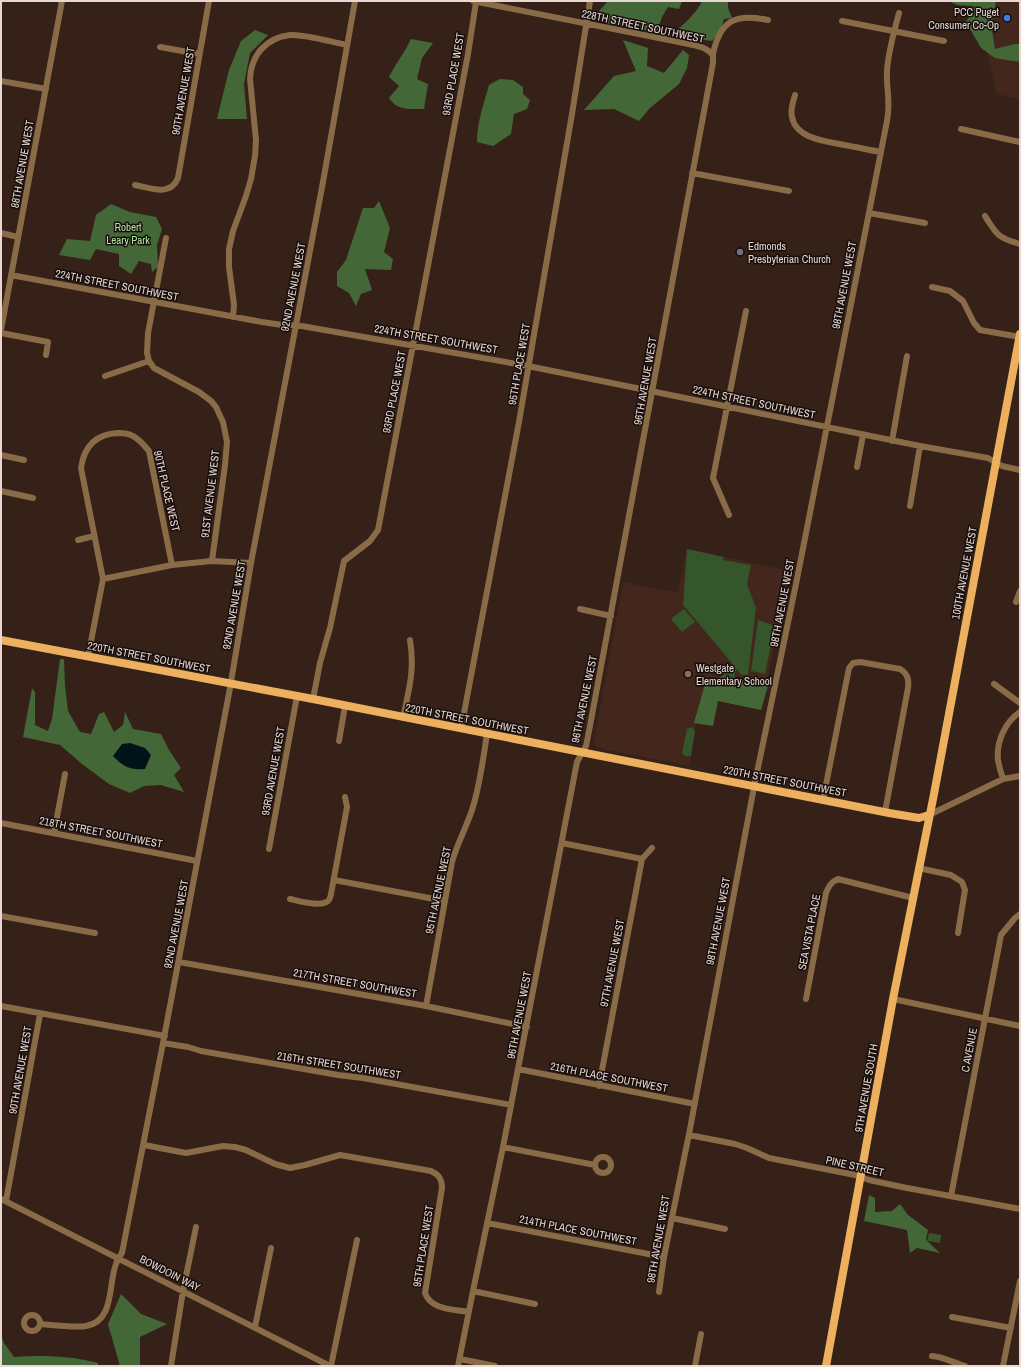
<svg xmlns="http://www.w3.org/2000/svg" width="1021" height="1367" viewBox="0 0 1021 1367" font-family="'Archivo Narrow',sans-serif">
  <rect width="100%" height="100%" fill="#362119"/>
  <path fill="#43271d" d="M965 1H1020V99L997 94 982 31Z
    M687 549 790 571 761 710 701 697 689 766 598 748 594 743 623 582 678 593Z"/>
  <path fill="#35552a" d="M687 549 724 557 723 560 751 565 747 584 756 608 748 675C741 676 740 674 737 669L735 673V678L725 679 723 674 724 669 732 666 735 667 683 605Z
    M684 609 695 622 682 632 672 620V618Z
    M758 620 775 626 765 674 751 671Z
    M692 727 695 731 691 756C687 757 684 756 682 753L687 729Z
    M929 1233 941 1235 940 1243 927 1241Z"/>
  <path fill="#446738" d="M608 1H682L679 9 668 7 662 17 657 32 606 23 598 18 599 11Z
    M702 1H728V8L732 18 724 19 721 30 712 41 677 36 673 33C682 27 699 10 702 1Z
    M949 1H996L991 25 995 49 1015 44H1020V62L995 58 981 48 966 22 975 6 957 5Z
    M255 30 268 35 250 53 244 84 247 119H217L229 70 241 41Z
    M411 39 433 43 422 58 417 79 428 84 424 109C411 109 397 111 389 98L399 86 389 77C396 63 405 52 411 39Z
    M623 40 648 48 647 66 664 73 683 50 689 55 687 68 679 84 650 108 639 121 614 109 584 110 614 76 636 71Z
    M500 79 513 80 523 87V94L530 100 527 109 514 114 511 134 493 146 477 142C477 122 484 103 489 85Z
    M379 201 390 228 384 252 393 259 391 270 365 269 372 290 361 294 356 306 349 293 337 286V272L346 260 363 208H374Z
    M111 204 130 212 156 217 162 229 157 245 158 267 152 272 151 264 139 261 131 274 119 266V254L96 249 90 260 59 255 67 239 90 241 96 215Z
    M60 659H64L65 686 68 711 80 732 91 734 99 714 104 712 114 732 123 725 125 712 133 729 161 734 169 750 181 768 174 775 184 792 161 785 144 786 130 793 109 784 82 764 60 745 23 737 32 688 35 692V725L48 731 52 719Z
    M723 676 768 686 761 710 718 701 713 726 694 723 705 684Z
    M869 1195 875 1198V1212L892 1211 900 1204 908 1215 928 1230 926 1240 940 1253 917 1248 910 1253 907 1230 864 1221Z
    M121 1294 141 1314 167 1324 140 1337V1366H120L108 1324Z
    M1 1335 4 1343 14 1357C42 1355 71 1356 98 1363V1366H1Z"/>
  <path fill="#001319" d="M130 743 145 748 151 755 145 769C129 770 124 767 113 756L122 744Z"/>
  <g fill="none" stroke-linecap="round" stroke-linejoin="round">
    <path stroke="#896c47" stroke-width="6" d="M473 1 679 42C691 45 706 45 713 56
      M842 21 944 41
      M160 47 199 54
      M1 81 46 89
      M795 95C793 102 790 110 792 117 796 139 826 141 844 145 856 147 869 150 881 152
      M961 129 1020 142
      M692 173 789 191
      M135 185C151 188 170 197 178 178L209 1
      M869 213 925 223
      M985 216C997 235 998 238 1020 244
      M1 233 18 237
      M166 238 148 333 147 353 149 361 154 368 199 392 211 401 216 407 223 422 227 442 225 465 212 561
      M11 275 262 322 282 325H296L528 366 920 446 988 458 1002 466 1020 470
      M932 287 950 291 963 301 974 323 980 330 1020 337
      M233 317 234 305 229 267V249L233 231 246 196 251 179 255 156 256 140 250 79C251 55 266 38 290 35 305 34 331 42 347 45
      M1 330 62 1
      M1 333 48 342 46 355
      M105 376 149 361
      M892 441 907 356
      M1 455 24 460
      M857 467 863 435
      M1 491 33 498
      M910 506 920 446
      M729 515 713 478 746 311
      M78 540 94 536
      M103 579 172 565 212 561 251 563
      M1016 602 1020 591
      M580 609 611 616
      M88 657 103 579 81 468C84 447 95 434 118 433 123 433 128 433 133 436 139 439 144 445 149 451L172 565
      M994 684 1020 703
      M313 699 320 663 330 628 344 561 370 541 378 530 468 54 476 2
      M403 718C409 689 415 669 410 640
      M461 729 519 422 572 114 590 1
      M339 741 345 706
      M1003 779C1001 773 999 766 998 760 996 742 1005 722 1020 712
      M823 800 849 668 853 663 860 662 900 669C908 674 909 680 908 688L885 812
      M929 815 1003 779 1020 776
      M1 823 197 861
      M54 833 65 774
      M562 843 642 859
      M269 849 297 696
      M918 868 951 875 962 882 965 890 958 933
      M334 880 445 901
      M290 899C299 901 323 908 329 900 330 898 331 896 331 894L347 807 345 797
      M1 916 95 933
      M179 962 426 1006 527 1027
      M806 999 826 893C829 886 831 882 838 879L913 898
      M893 999 1020 1026
      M1 1006 165 1036
      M426 1006 452 862C457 844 466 828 472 810 480 786 483 759 487 734
      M163 1043 188 1047 201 1051 338 1075 363 1078 511 1105
      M518 1069 695 1104
      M599 1086 642 859 652 848
      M689 1135 735 1144 747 1148 769 1158 855 1175 869 1180 907 1188 1020 1209
      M144 1145 186 1153 223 1146 235 1147 246 1150 275 1164 290 1168 305 1165 340 1155 431 1171C439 1175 442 1179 442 1188L425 1293C431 1310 453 1309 468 1312
      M503 1147 595 1165
      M595 1165a8 8 0 1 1 16 0a8 8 0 1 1-16 0Z
      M951 1196 1001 935 1015 918 1020 914
      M1 1199 330 1366
      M6 1201 40 1014
      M672 1218 725 1229
      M487 1223 664 1257
      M473 1291 535 1304
      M659 1292 664 1257 690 1129 754 787 796 584 887 121C891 102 886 89 887 71 888 52 894 32 899 13
      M24 1323a8 8 0 1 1 16 0a8 8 0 1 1-16 0Z
      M952 1317 1011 1328
      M40 1324C52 1325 75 1328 86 1326 115 1321 108 1284 116 1264 117 1260 120 1256 122 1253L163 1043 230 688 251 563 323 182 355 1
      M255 1327 271 1248
      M932 1356C944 1357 954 1363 965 1366
      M460 1359 495 1366
      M171 1366 183 1291 196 1227
      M331 1366 357 1240
      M458 1366 473 1291 503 1147 577 762 586 746 590 726 713 63C713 60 713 57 713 54 720 20 736 13 768 20
      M695 1366 701 1334
      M1003 1366 1020 1281"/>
    <path stroke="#edb05f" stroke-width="8" d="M1 640 313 699 889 813 919 818 929 815
      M826 1366 893 999 934 794 1020 334"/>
  </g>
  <circle fill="#3f7fe0" stroke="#160d0a" stroke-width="1.5" cx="1007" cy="18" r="4"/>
  <circle fill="#6b7280" stroke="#160d0a" stroke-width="1.5" cx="740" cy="252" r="4"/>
  <circle fill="#8d6e63" stroke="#160d0a" stroke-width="1.5" cx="688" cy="674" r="4"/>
  <g text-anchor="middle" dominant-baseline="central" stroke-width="3" stroke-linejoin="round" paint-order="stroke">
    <g font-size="11" fill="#e7d8d3" stroke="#160d0a" text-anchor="start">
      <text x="999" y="12" text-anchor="end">PCC Puget<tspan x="999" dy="13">Consumer Co-Op</tspan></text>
      <text x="748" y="246">Edmonds<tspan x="748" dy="13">Presbyterian Church</tspan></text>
      <text x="696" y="668">Westgate<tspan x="696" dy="13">Elementary School</tspan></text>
    </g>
    <g font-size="11" fill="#e7d8d3" stroke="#160d0a">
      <text transform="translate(643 26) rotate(12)">228TH STREET SOUTHWEST</text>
      <text transform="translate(453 74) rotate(-80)">93RD PLACE WEST</text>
      <text transform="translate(183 91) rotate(-80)">90TH AVENUE WEST</text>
      <text transform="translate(22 164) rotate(-80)">88TH AVENUE WEST</text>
      <text transform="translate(117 285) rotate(11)">224TH STREET SOUTHWEST</text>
      <text transform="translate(844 285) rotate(-79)">98TH AVENUE WEST</text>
      <text transform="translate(293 287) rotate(-79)">92ND AVENUE WEST</text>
      <text transform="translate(436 339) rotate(10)">224TH STREET SOUTHWEST</text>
      <text transform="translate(519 364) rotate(-80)">95TH PLACE WEST</text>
      <text transform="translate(645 381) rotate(-80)">96TH AVENUE WEST</text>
      <text transform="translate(394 392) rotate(-79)">93RD PLACE WEST</text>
      <text transform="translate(754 402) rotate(12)">224TH STREET SOUTHWEST</text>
      <text transform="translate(167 491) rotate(77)">90TH PLACE WEST</text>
      <text transform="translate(210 494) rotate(-83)">91ST AVENUE WEST</text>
      <text transform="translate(964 573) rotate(-79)">100TH AVENUE WEST</text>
      <text transform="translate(782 603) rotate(-79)">98TH AVENUE WEST</text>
      <text transform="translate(234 605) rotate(-80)">92ND AVENUE WEST</text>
      <text transform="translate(149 657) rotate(11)">220TH STREET SOUTHWEST</text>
      <text transform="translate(584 699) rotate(-78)">96TH AVENUE WEST</text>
      <text transform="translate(467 719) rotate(11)">220TH STREET SOUTHWEST</text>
      <text transform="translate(273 771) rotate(-80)">93RD AVENUE WEST</text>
      <text transform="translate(785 781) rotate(11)">220TH STREET SOUTHWEST</text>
      <text transform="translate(101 832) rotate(11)">218TH STREET SOUTHWEST</text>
      <text transform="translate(438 890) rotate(-78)">95TH AVENUE WEST</text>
      <text transform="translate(718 921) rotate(-79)">98TH AVENUE WEST</text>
      <text transform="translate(176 924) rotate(-79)">92ND AVENUE WEST</text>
      <text transform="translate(809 932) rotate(-79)">SEA VISTA PLACE</text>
      <text transform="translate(612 963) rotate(-79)">97TH AVENUE WEST</text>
      <text transform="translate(355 983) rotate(10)">217TH STREET SOUTHWEST</text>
      <text transform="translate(519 1015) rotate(-79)">96TH AVENUE WEST</text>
      <text transform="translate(969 1050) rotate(-79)">C AVENUE</text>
      <text transform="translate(339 1065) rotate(9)">216TH STREET SOUTHWEST</text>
      <text transform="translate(20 1070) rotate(-80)">90TH AVENUE WEST</text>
      <text transform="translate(609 1077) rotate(11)">216TH PLACE SOUTHWEST</text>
      <text transform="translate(866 1088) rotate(-80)">9TH AVENUE SOUTH</text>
      <text transform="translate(855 1166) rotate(13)">PINE STREET</text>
      <text transform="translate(578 1230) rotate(11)">214TH PLACE SOUTHWEST</text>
      <text transform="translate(658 1239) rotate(-80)">98TH AVENUE WEST</text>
      <text transform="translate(423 1246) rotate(-81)">95TH PLACE WEST</text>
      <text transform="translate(170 1273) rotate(27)">BOWDOIN WAY</text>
    </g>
    <g font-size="11" fill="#b0e79e" stroke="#160d0a">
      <text x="128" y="227">Robert<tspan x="128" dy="13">Leary Park</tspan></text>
    </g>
  </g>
  <rect width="1021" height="1367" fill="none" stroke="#e7d8d3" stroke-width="4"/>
</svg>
